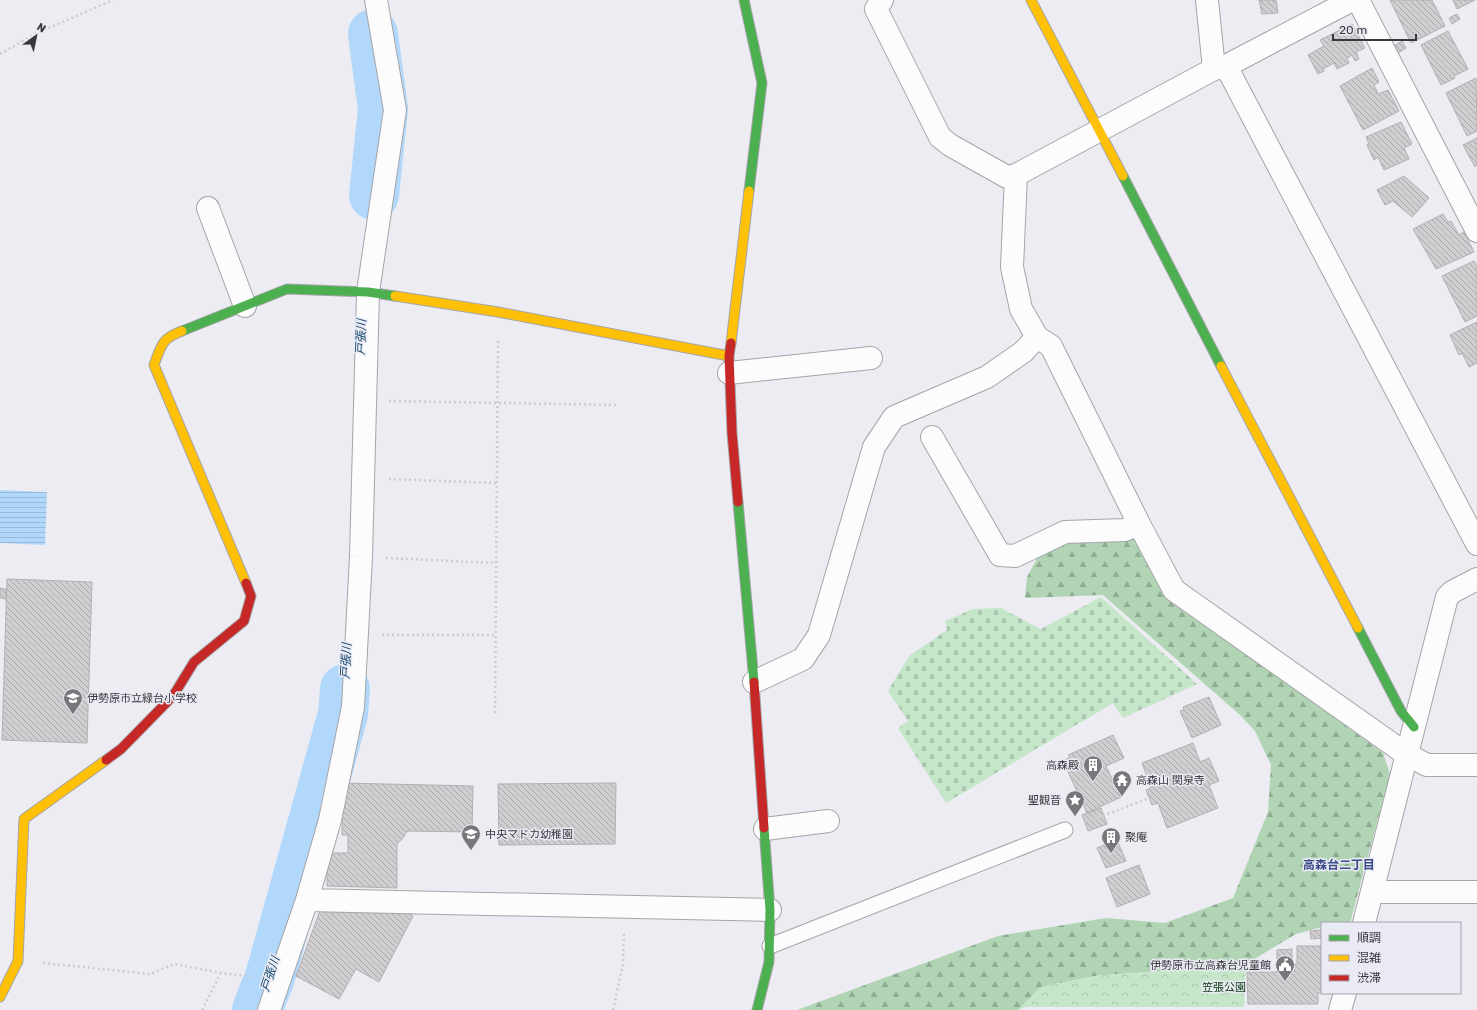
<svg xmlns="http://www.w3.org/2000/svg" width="1477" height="1010" viewBox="0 0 1477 1010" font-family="Rubik,'Noto Sans JP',sans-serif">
  <defs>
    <pattern id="forest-firs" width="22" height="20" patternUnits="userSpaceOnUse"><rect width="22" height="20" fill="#b0d4b4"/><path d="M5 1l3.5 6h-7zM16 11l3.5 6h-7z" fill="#90ad94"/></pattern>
    <pattern id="cemetery-stones" width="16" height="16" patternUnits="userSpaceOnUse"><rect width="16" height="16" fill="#c6e6c9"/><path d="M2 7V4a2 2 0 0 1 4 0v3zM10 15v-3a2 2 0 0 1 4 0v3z" fill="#abc6ae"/></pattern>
    <pattern id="park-crowns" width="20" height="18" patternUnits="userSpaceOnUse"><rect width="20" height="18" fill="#c6e6c9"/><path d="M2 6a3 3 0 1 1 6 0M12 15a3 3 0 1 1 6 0" fill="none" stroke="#abc6ae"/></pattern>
    <pattern id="water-rules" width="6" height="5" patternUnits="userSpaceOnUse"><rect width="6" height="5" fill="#b1d8fa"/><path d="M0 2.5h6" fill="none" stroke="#99bad7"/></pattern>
    <pattern id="building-back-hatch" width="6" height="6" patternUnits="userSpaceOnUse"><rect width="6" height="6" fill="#d0ced0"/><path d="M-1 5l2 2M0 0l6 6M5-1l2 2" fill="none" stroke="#aaa8aa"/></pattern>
  </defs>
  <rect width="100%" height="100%" fill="#ececf2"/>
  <path fill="url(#forest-firs)" d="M1130 525 1168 594 1383 753 1390 774 1350 923H1322V927L1296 934 1246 964 1095 976 1041 987 1018 1010H797L998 936 1106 918 1165 923 1233 898 1268 812 1271 765 1255 731 1240 715 1103 595 1025 598 1027 577 1041 551Z"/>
  <path fill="url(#cemetery-stones)" d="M1101 597 1197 684 1123 718 1113 703 946 803 898 728 908 721 888 691 909 656 947 630 945 621 973 609 1001 608 1041 629Z"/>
  <path fill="url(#park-crowns)" d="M1246 964 1244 1007H1026L1018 1010 1041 987 1095 976Z"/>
  <path fill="url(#water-rules)" d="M0 490 47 492 45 545 0 543Z"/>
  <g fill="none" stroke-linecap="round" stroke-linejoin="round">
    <path stroke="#b1d8fa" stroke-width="50" d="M373 34 383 109 374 195
      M257 1010 270 977 343 714 345 689"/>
  </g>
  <path fill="url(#building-back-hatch)" stroke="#b1b0b2" d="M1259 0H1276L1278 13 1262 14Z
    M1390 0H1432L1445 26 1411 43Z
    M1453 0H1475L1457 9Z
    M1457 14 1460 19 1452 24 1449 18Z
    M1352 24 1365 48 1356 52 1359 59 1355 61 1352 55 1347 58 1349 63 1337 69 1334 63 1323 69 1324 71 1318 74 1308 55 1324 46 1320 40Z
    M1448 31 1468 69 1454 76 1455 78 1441 85 1421 45Z
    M1402 41 1406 48 1398 53 1394 46Z
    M1372 68 1379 82 1374 85 1378 94 1388 90 1399 111 1363 130 1340 86Z
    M1476 78 1477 131 1467 136 1446 93Z
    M1401 122 1412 144 1404 148 1409 159 1384 170 1378 157 1374 160 1367 145 1369 144 1366 137Z
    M1477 138V165L1475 167 1463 145Z
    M1404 176 1429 198 1412 217 1393 201 1385 205 1377 190Z
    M1443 214 1448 222 1451 221 1459 235 1464 232 1474 252 1436 269 1413 229Z
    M1474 261 1477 266V316L1465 322 1442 276Z
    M1477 322V363L1469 367 1462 353 1459 355 1450 335Z
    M7 579 92 582 87 743 2 740Z
    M0 588 6 589V599L0 598Z
    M1209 697 1221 725 1192 738 1180 711 1184 710 1183 707Z
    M1113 735 1124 758 1106 766 1121 797 1087 813 1063 761 1070 757 1068 755Z
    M1193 743 1200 762 1209 758 1219 781 1209 785 1218 808 1167 828 1158 803 1152 805 1146 790 1151 788 1142 763Z
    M343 783 473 786 472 832 407 831 403 838 397 844V888L327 886V853H348V835H342Z
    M616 783 615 844 499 845 498 784Z
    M1101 808 1107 824 1088 831 1082 815Z
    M1117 840 1126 861 1106 868 1097 848Z
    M1139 865 1150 894 1117 907 1106 878Z
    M394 906 413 916 379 982 356 969 339 999 296 976 321 908 376 907 389 913Z
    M1322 930V938L1311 939 1310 931Z
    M1297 946H1322V992L1318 993V1004H1248L1247 972H1277V964H1297Z
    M1292 949V959H1277V950Z"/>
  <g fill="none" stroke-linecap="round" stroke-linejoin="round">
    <defs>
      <path id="lane" d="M770 946 1065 830"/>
      <path id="street" d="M882 0 876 9 940 137 950 145 1007 177 1016 175 1214 69 1226 66 1352 0
        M1207 0 1214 69
        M1358 0 1477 231
        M1226 66 1477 544
        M208 208 245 306
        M1037 337 1051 346 1139 524 1174 590 1406 754 1427 765H1477
        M729 373 871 358
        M932 437 1000 555 1015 556 1065 532 1125 530 1139 524
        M754 682 803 659 819 635 874 447 894 417 987 377 1023 352 1037 337 1021 309 1012 267 1016 175
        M765 829 828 821
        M1372 892H1477
        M307 900 770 910
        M1364 923 1447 597 1452 592 1477 579
        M269 1010 307 900 330 820 353 707 361 557 368 292 395 110 376 0
        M1340 1010 1345 993"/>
      <path id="fast" d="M744 0 762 83 749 191
        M1123 176 1221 366
        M182 331 287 289 368 292 395 296
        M738 502 754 682
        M1358 628 1401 711 1414 727
        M757 1010 769 962 770 910 764 828"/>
      <path id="slow" d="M1031 0 1123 176
        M395 296 498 312 729 356
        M182 331C162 338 161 346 154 365L246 583
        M731 343 749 191
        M1221 366 1358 628
        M0 997 18 961 24 819 106 760"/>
      <path id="jam" d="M731 343 729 356 732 433 738 502
        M754 682 764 828
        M106 760 121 749 173 696 194 662 244 621 251 596 246 583"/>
    </defs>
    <use href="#lane" stroke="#a5a5a9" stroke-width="17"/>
    <use href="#street" stroke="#a5a5a9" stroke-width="24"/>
    <use href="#fast" stroke="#a5a5a9" stroke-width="11"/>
    <use href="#slow" stroke="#a5a5a9" stroke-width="11"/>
    <use href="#jam" stroke="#a5a5a9" stroke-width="11"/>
    <path stroke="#cdcdce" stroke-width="2.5" stroke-dasharray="2 3" stroke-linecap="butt" d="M0 54 37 33 113 0
      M389 401 619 405
      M389 479 496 483
      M386 558 496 563
      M382 635H496
      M495 713 498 339
      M1084 823 1147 799
      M43 963 150 974 174 964 221 973 254 977
      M202 1010 221 973
      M613 1010 623 965 624 931"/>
    <use href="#lane" stroke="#fcfcfd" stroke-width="15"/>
    <use href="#street" stroke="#fcfcfd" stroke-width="22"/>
    <use href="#fast" stroke="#4caf50" stroke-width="9"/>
    <use href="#slow" stroke="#ffc107" stroke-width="9"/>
    <use href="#jam" stroke="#c62828" stroke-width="9"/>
  </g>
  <defs>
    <symbol id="school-pin" viewBox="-11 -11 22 30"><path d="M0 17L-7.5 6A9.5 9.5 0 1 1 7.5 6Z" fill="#77777c" stroke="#eaeaf4"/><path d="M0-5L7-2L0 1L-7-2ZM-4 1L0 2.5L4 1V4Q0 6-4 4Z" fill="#fff"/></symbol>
    <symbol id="building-pin" viewBox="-11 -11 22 30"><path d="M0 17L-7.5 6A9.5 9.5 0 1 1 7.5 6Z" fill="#77777c" stroke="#eaeaf4"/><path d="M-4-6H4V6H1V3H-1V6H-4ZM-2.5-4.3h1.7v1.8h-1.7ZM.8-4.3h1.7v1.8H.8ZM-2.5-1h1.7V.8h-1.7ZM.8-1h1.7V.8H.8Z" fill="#fff"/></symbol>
    <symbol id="temple-pin" viewBox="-11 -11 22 30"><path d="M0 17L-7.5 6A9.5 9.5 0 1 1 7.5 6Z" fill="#77777c" stroke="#eaeaf4"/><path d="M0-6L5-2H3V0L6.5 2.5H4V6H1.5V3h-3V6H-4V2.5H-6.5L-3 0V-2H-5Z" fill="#fff"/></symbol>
    <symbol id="sight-pin" viewBox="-11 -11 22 30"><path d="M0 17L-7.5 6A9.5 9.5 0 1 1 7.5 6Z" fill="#77777c" stroke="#eaeaf4"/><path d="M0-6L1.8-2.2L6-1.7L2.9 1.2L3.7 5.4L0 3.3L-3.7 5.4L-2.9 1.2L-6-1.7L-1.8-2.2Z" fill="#fff"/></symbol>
    <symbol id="civic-pin" viewBox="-11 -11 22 30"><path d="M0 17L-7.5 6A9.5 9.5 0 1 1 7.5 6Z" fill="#77777c" stroke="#eaeaf4"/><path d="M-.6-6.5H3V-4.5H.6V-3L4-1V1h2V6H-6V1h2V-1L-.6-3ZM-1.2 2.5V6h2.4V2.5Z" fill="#fff"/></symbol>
  </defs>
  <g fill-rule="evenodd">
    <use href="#school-pin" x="62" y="687" width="22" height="30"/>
    <use href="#building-pin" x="1082" y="754" width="22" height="30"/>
    <use href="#temple-pin" x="1111" y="769" width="22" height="30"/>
    <use href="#sight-pin" x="1064" y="789" width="22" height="30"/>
    <use href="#school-pin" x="460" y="823" width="22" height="30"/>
    <use href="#building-pin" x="1100" y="826" width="22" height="30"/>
    <use href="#civic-pin" x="1274" y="954" width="22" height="30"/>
  </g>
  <g text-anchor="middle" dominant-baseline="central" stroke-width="3" stroke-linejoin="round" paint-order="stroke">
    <g font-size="11" fill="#38383c" stroke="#eaeaf4" text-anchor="start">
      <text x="87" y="698">伊勢原市立緑台小学校</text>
      <text x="1079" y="765" text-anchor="end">高森殿</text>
      <text x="1136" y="780">高森山 関泉寺</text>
      <text x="1061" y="800" text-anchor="end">聖観音</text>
      <text x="485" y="834">中央マドカ幼稚園</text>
      <text x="1125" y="837">聚庵</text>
      <text x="1271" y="965" text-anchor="end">伊勢原市立高森台児童館</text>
    </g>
    <g font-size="11" fill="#0a3a11" stroke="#eaeaf4">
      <text x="1224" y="987">笠張公園</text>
    </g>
    <g font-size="12" font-style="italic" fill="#184b71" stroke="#eaeaf4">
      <text transform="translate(361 337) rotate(-88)">戸張川</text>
      <text transform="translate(346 661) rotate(-87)">戸張川</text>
      <text transform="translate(270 974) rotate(-72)">戸張川</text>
    </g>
    <g font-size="12" font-weight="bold" fill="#3c4c87" stroke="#eaeaf4">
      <text x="1339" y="865">高森台二丁目</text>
    </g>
  </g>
  <rect x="1321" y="922" width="140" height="72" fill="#eaeaf4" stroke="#a3a3aa"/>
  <rect x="1329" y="935" width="20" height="6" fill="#4caf50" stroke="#a3a3aa"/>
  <text x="1357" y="942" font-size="12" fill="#38383c">順調</text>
  <rect x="1329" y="955" width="20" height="6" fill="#ffc107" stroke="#a3a3aa"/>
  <text x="1357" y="962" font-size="12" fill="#38383c">混雑</text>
  <rect x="1329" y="975" width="20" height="6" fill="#c62828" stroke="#a3a3aa"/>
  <text x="1357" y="982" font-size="12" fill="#38383c">渋滞</text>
  <g transform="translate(36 36) rotate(33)" stroke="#eaeaf4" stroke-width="3" paint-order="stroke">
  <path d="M0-3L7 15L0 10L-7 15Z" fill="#38383c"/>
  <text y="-6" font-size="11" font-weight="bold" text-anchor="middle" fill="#38383c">N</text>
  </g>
  <path d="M1333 34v6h83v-6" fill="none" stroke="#38383c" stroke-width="2"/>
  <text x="1339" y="34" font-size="12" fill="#38383c" stroke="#eaeaf4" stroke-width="3" paint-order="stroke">20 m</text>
</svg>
